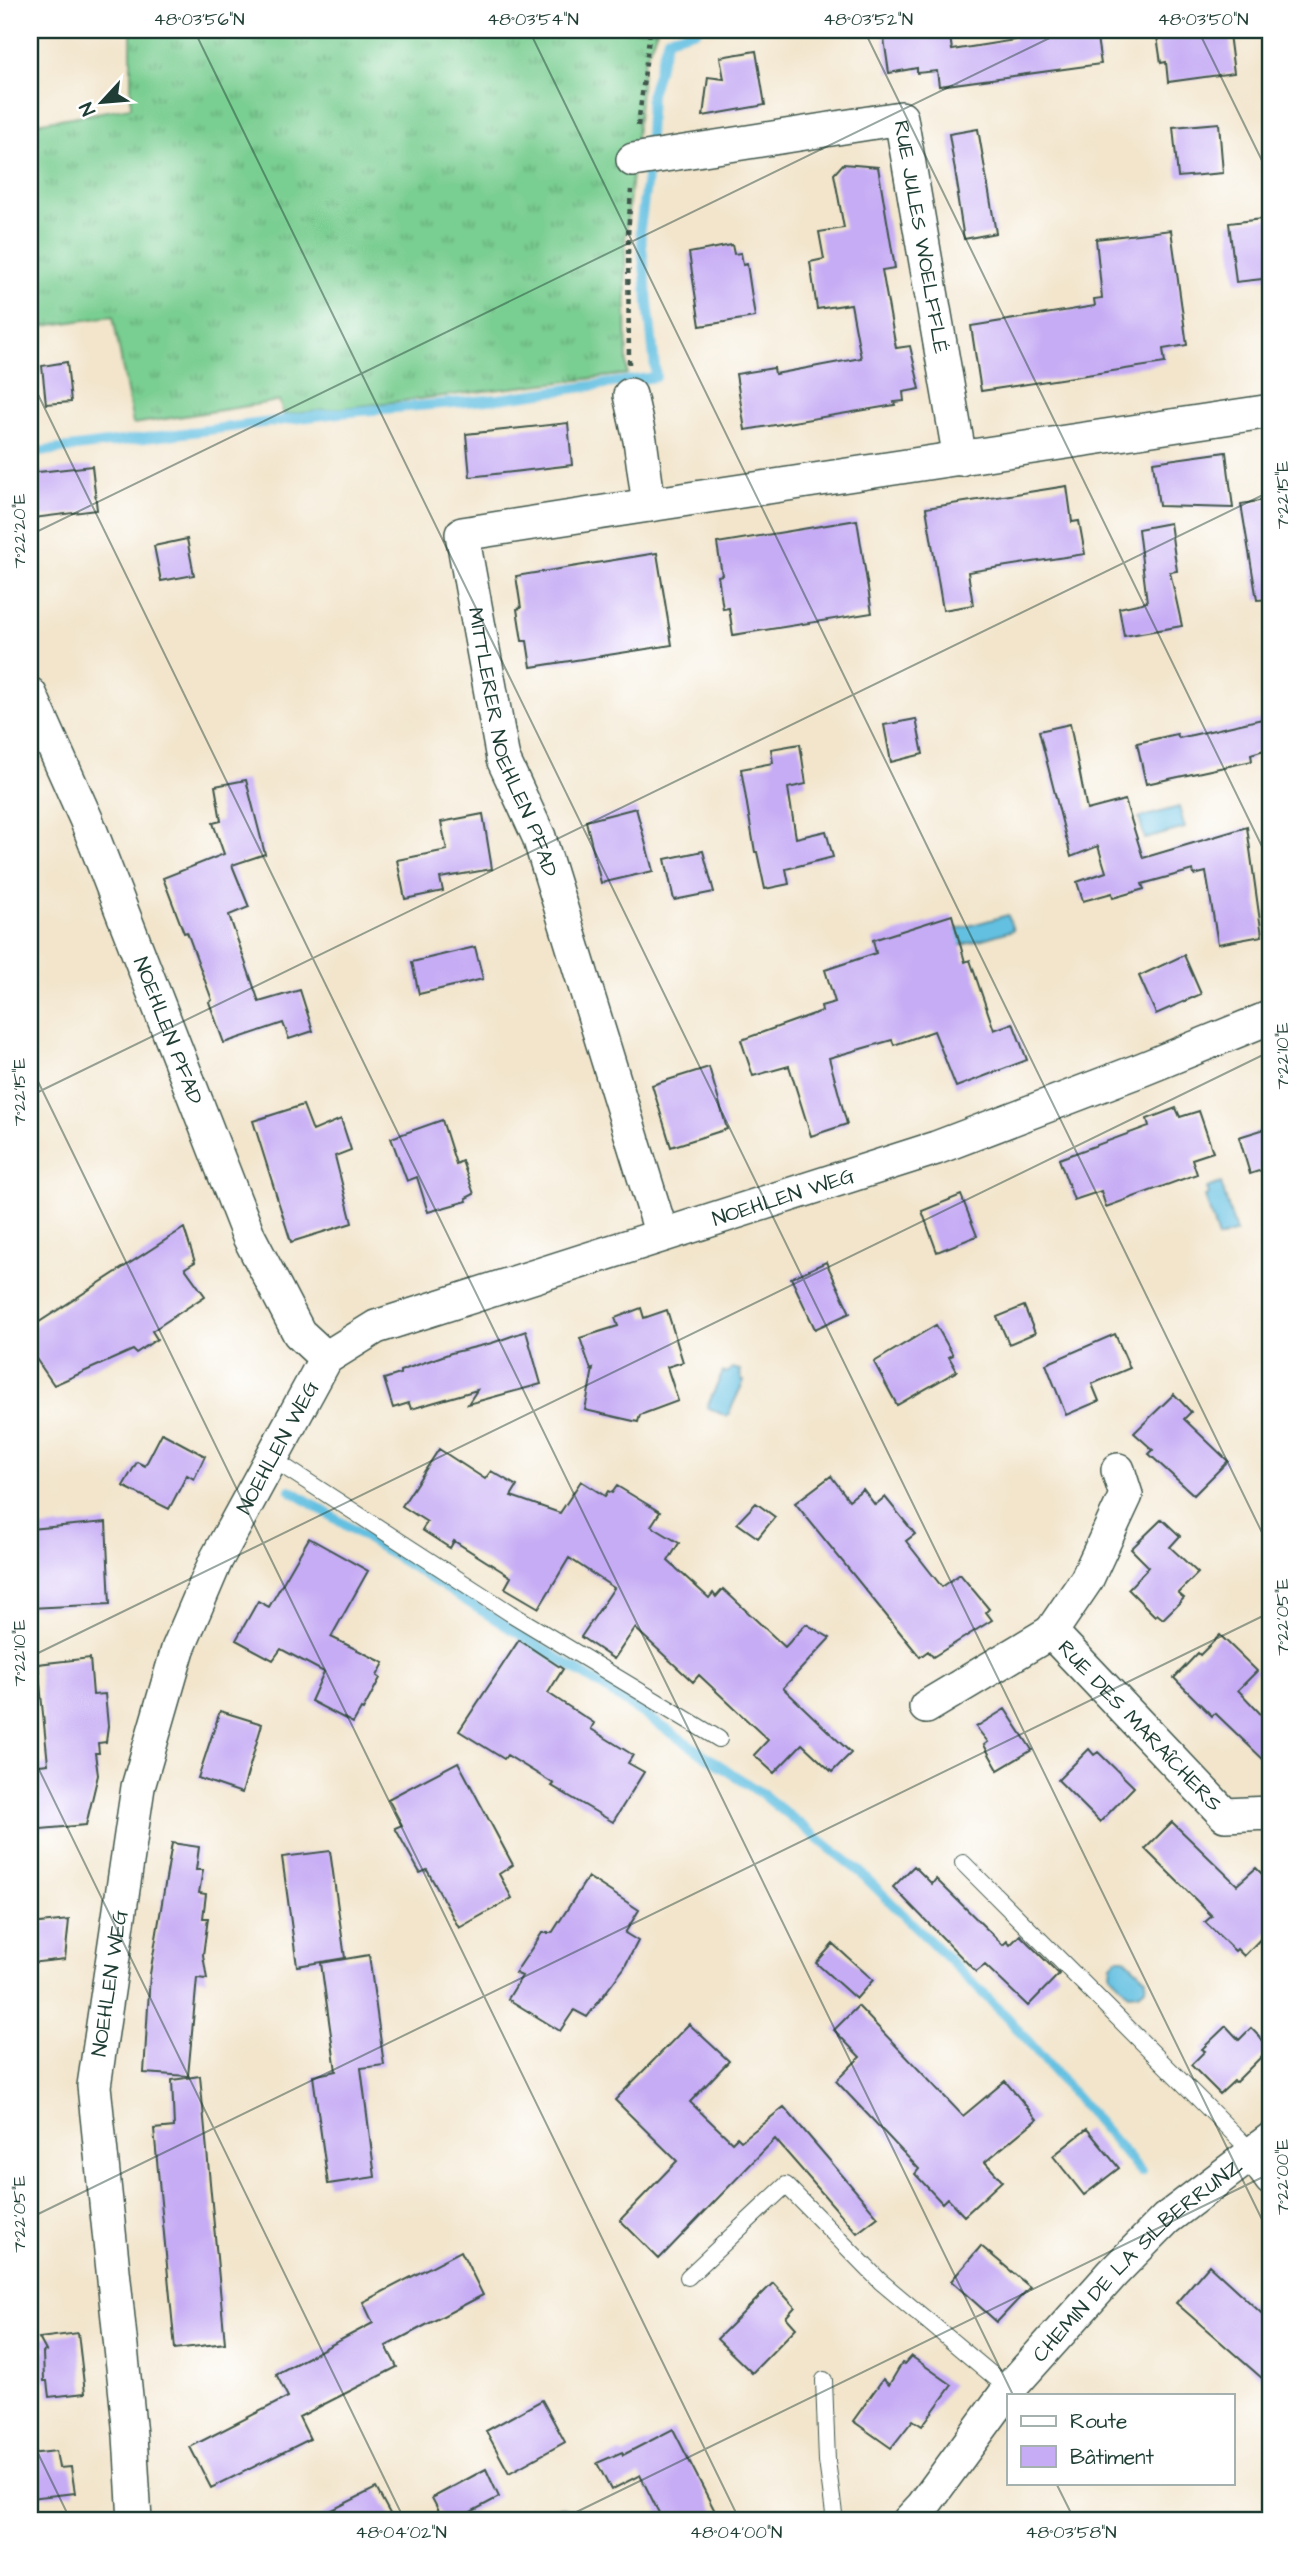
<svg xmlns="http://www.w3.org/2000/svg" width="1301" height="2551" viewBox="0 0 1301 2551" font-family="'Architects Daughter',sans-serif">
  <defs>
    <pattern id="grass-tufts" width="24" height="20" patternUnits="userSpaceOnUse" patternTransform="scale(1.75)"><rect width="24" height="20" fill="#79ce91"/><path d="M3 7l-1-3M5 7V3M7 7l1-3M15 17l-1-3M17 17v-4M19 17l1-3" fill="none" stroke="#63a877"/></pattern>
  </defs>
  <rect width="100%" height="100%" fill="#fff"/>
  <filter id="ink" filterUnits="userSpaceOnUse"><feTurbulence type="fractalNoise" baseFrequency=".0143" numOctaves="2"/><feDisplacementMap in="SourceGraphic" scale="14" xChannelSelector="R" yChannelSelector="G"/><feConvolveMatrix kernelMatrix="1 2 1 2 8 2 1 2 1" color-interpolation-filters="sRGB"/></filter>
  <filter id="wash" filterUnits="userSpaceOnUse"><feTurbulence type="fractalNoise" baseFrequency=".00686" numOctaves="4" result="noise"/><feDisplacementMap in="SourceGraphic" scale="28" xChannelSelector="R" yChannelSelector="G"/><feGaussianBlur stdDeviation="1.57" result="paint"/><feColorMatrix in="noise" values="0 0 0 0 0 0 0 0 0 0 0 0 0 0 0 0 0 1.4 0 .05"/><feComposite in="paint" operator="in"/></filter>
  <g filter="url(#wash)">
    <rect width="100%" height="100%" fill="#f2e5cc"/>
    <path fill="url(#grass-tufts)" stroke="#4c8662" stroke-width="2" d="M131 30H657L644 62 625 241 627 374 284 415 279 401 133 424 113 316 30 328V124L131 107Z"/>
    <path fill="#63c0e1" stroke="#417e8a" stroke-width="2" d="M1179 807 1185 828 1145 839 1139 818Z
      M1008 915 1013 930 959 946 954 930Z
      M1221 1183 1236 1232 1218 1238 1205 1196 1209 1194 1207 1188Z
      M732 1368 740 1370 741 1380 744 1381 727 1417 707 1407 723 1372 727 1373Z
      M1117 1958H1125L1146 1978 1145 1988 1139 1993 1129 1994 1110 1974 1111 1964Z
      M558 2507H563L569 2521H525Z"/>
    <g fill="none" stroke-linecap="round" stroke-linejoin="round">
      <path stroke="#63c0e1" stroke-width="10" d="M30 453 339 413 498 399 656 377 640 228 647 177 651 94 668 38 697 30
        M290 1490 605 1688 762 1794 860 1872 1008 2018 1141 2172"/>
    </g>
    <g id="blocks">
      <path fill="#c6acf4" d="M898 30H949L952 50 1015 40 1014 30H1090L1091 38H1097L1101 64 939 86 937 71 917 73V68L889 73 883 32Z
        M1156 30H1210L1211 37 1229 34 1234 73 1168 82 1166 62 1161 63Z
        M756 51 765 105 703 116 708 77 724 79 720 57Z
        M1219 123 1223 173 1178 177 1173 127Z
        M978 129 996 233 964 239 957 195H959L949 134Z
        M843 164 878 167 895 268 882 270 896 348 910 346 920 389 903 392 904 401 894 402 895 405 745 430 736 374 774 368 775 374 861 358 851 304 817 309 810 262 824 259 819 232 844 228 834 174Z
        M1270 218 1271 278 1236 282 1229 223Z
        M1171 230 1187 345 1163 349 1165 363 981 391 971 326 1095 306 1094 299 1102 298 1096 239Z
        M732 245 734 254 741 253 743 265 747 264 755 317 700 326 689 253Z
        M67 362 71 402 46 404 42 366Z
        M568 423 572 465 470 477 466 434Z
        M1226 452 1233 508 1159 506 1153 462Z
        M92 466 97 510 34 518 30 473Z
        M1067 486 1072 522 1079 521 1085 554 968 572 973 605 943 610 926 508Z
        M1271 499V599L1257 600 1241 504Z
        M857 520 872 613 733 635 729 608 723 609 718 576 722 575 717 543Z
        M1170 523 1177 571 1170 572 1182 626 1124 636 1119 608 1147 602 1138 529Z
        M187 539 194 575 161 581 154 546Z
        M657 553 672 645 531 667 527 641H522L517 609 521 608 516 576Z
        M1271 717V748L1251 754 1252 761 1146 784 1137 743 1177 734 1179 738Z
        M916 719 923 754 891 762 884 725Z
        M1070 724 1087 810 1125 800 1143 858 1247 827 1262 936 1218 944 1206 872 1194 875 1193 870 1142 884 1144 889 1113 898 1112 893 1083 901 1077 882 1106 872 1098 846 1071 857 1039 731Z
        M800 744 806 784 788 788 796 838 826 831 833 857 786 869 789 884 765 889 757 852H755L741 769 773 763 771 749Z
        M246 780 265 854 232 865 249 907 229 915 259 1002 300 990 313 1031 289 1039 283 1023 224 1043 209 1002 212 1000 187 932 184 933 163 878 224 854 213 823 221 821 215 786Z
        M636 808 653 871 601 883 586 821Z
        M483 814 492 869 440 878 443 891 405 899 397 860 447 850 441 822Z
        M703 851 714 892 674 900 665 859Z
        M952 915 965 962 970 960 994 1030 1013 1023 1027 1060 956 1087 934 1031 894 1045 892 1040 829 1058 847 1124 811 1136 789 1066 753 1076 741 1040 822 1011 821 1006 835 1002 825 970 876 953 873 940Z
        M475 947 483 979 419 994 412 962Z
        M1184 955 1201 994 1156 1014 1139 976Z
        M709 1067 727 1129 671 1147 652 1085Z
        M303 1105 313 1131 341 1119 351 1150 335 1156 352 1223 291 1242 253 1121Z
        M1176 1108 1180 1117 1199 1111 1213 1152 1192 1159 1197 1174 1106 1207 1101 1191 1074 1200 1059 1159 1149 1126 1147 1119Z
        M442 1120 456 1164 462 1161 474 1194 466 1198 467 1201 428 1212 417 1177 407 1181 391 1138Z
        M1271 1127V1167L1250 1174 1239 1137Z
        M961 1195 977 1236 937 1252 922 1211Z
        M184 1228 195 1262 185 1268 205 1296 152 1331 157 1339 136 1353 133 1350 54 1385 30 1350V1328Z
        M826 1262 850 1313 815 1329 791 1278Z
        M1024 1306 1035 1333 1009 1344 997 1317Z
        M641 1308 644 1318 667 1310 683 1362 667 1367 678 1401 640 1415 638 1422 585 1410 593 1369 591 1370 580 1338 618 1326 615 1318Z
        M936 1325 953 1355 949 1357 957 1371 897 1405 874 1362Z
        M526 1331 541 1384 468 1404 477 1390 411 1409 409 1403 393 1408 384 1379 400 1374V1371L451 1353 492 1343Z
        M1115 1334 1130 1368 1092 1384 1099 1401 1066 1415 1046 1364Z
        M1174 1394 1191 1412 1184 1419 1228 1461 1194 1495 1149 1454 1153 1450 1134 1433Z
        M162 1433 205 1456 194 1479 187 1475 169 1509 123 1486 137 1462 145 1466Z
        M439 1449 485 1479 491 1471 517 1486 511 1496 560 1513 581 1481 605 1496 608 1491 612 1493 617 1486 660 1512 651 1526 679 1543 668 1561 709 1598 713 1593 716 1597 723 1589 785 1647 806 1624 830 1638 783 1688 851 1753 832 1772 802 1744 774 1773 754 1755 768 1740 699 1675 693 1682 635 1628 614 1659 581 1637 614 1588 569 1558 539 1608 505 1588 511 1577 454 1541 450 1548 422 1530 427 1522 402 1506Z
        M831 1476 849 1500 863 1489 875 1505 885 1497 915 1534 906 1541 942 1587 960 1574 989 1609 986 1612 992 1620 933 1657 928 1651 920 1657 795 1503Z
        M756 1503 775 1517 758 1538 737 1523Z
        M1162 1519 1180 1536 1170 1547 1198 1573 1178 1593 1184 1598 1163 1619 1157 1614 1155 1616 1128 1589 1149 1567 1131 1549Z
        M106 1522 110 1604 30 1608V1529Z
        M309 1538 368 1571 331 1637 384 1663 377 1676 380 1678 363 1710 361 1709 353 1723 311 1701 324 1672 281 1649 273 1660 236 1640 258 1601 269 1607Z
        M1220 1635 1257 1671 1238 1690 1271 1725V1767L1215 1713 1212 1716 1174 1678 1198 1653 1200 1655Z
        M519 1640 563 1669 548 1693 594 1723 591 1729 633 1755 628 1763 644 1772 613 1822 552 1786 554 1784 507 1755 504 1759 459 1731Z
        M90 1658 93 1695 105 1694 108 1726 106 1742 98 1743 99 1753H95L98 1775 86 1825 30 1830V1766L48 1764 38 1664Z
        M1005 1709 1032 1750 998 1770 984 1745 988 1742 976 1727Z
        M220 1711 262 1724 242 1793 198 1778Z
        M1089 1749 1094 1755 1098 1752 1134 1787 1100 1822 1058 1780Z
        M458 1762 513 1865 499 1874 512 1898 459 1928 427 1870 420 1873 395 1828 402 1825 388 1799Z
        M1172 1822 1237 1885 1256 1868 1271 1883V1928L1244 1956 1237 1949 1235 1951 1205 1922 1212 1916 1145 1849Z
        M172 1843 199 1847 196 1870H203L199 1893 206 1894 203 1918H208L203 1955 207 1979 197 1978 188 2076 144 2073 150 1974Z
        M330 1851 345 1958 297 1966 282 1857Z
        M914 1866 932 1884 936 1879 1003 1945 1007 1941 1010 1945 1020 1935 1059 1974 1028 2006 985 1965 976 1972 893 1887Z
        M588 1877 639 1910 625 1933 638 1941 624 1968 587 2017 574 2010 560 2031 508 1999 522 1976 515 1973 542 1933H552Z
        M69 1920 65 1959 30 1963V1924Z
        M833 1944 873 1980 856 1999 816 1963Z
        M369 1955 384 2065 361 2068 375 2177 328 2184 313 2076 336 2071 321 1963Z
        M858 2006 963 2116 1005 2081 1037 2119 985 2162 1002 2181 964 2216 947 2198 942 2203 915 2174 919 2169 836 2081 860 2057 834 2030Z
        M689 2024 729 2061 690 2102 732 2142 737 2137 741 2141 784 2107 878 2217 857 2233 775 2139 659 2259 620 2220 677 2161 615 2100Z
        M1226 2026 1239 2040 1251 2028 1270 2048 1236 2082 1234 2081 1220 2094 1191 2065 1205 2051 1202 2049Z
        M200 2076 225 2343 175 2349 154 2129 174 2127 172 2080Z
        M1087 2129 1119 2168 1084 2195 1053 2156Z
        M981 2246 1030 2287 997 2322 951 2281Z
        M461 2251 483 2295 386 2346 397 2367 299 2417 310 2439 211 2488 190 2447 288 2397 276 2374 373 2323 363 2302Z
        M1209 2265 1271 2322V2386L1176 2303Z
        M773 2283 795 2307 786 2317 796 2328 752 2373 717 2339Z
        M78 2333 85 2393 49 2397 47 2381H44L43 2352 46 2351 39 2338Z
        M911 2356 952 2385 922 2426 913 2420 891 2448 853 2421 883 2379 889 2385 902 2363 904 2364Z
        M542 2400 565 2442 509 2473 486 2431Z
        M673 2429 720 2521H663L640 2475 611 2490 597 2463 622 2452 623 2455Z
        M56 2451 59 2468 71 2467 75 2493 30 2498V2454Z
        M486 2469 499 2497 454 2521H444L432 2498Z
        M376 2488 394 2521H310Z"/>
    </g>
  </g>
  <g filter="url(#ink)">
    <use href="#blocks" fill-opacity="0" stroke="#3f564b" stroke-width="2"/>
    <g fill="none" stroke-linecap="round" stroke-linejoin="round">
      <defs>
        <path id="lane" d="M271 1458 510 1613 719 1739
          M963 1863 1252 2152
          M688 2277 786 2185 880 2281 1009 2389
          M824 2380 827 2461 835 2521"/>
        <g id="street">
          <path id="s1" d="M633 160 901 118 960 459"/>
          <path id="s2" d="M630 395 640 440 649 505 462 534 503 759 539 837 662 1235"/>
          <path d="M649 505 1271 411"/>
          <path id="s3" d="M30 694 86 819 249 1237 299 1333 326 1358"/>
          <path d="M1051 1632 1087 1579 1126 1495 1118 1470"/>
          <path id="s4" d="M926 1707 1051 1632 1225 1815 1269 1813 1271 1815"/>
          <path d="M1252 2152 1271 2179"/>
          <path id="s5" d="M135 2521 130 2435 94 2086 138 1787 178 1649 216 1560 326 1358 376 1327 936 1148 1143 1069 1271 1017"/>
          <path id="s6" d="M909 2521 923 2506 1009 2389 1113 2273 1166 2219 1271 2139"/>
        </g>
      </defs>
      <use href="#lane" stroke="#3f564b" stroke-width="18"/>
      <use href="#street" stroke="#3f564b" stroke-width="36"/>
      <path stroke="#3f564b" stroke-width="4.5" stroke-dasharray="5 5" stroke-linecap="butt" d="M638 126 650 30
        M629 364 628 235 631 190"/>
      <use href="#lane" stroke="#fff" stroke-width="16"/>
      <use href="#street" stroke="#fff" stroke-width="33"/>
    </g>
  </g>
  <path fill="none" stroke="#1f3d34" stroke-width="2" stroke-opacity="0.45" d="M194 30 1271 2238M529 30 1271 1551M864 30 1271 865M1198 30 1271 179M30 378 1013 2395M30 535 1066 30M30 1065 740 2521M30 1096 1271 491M30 1657 1271 1051M30 1751 405 2521M30 2218 1271 1612M30 2437 71 2521M1056 2483 1075 2521M558 2521 1271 2173"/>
  <g text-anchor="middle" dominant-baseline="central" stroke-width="5" stroke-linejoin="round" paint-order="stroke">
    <g font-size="21" fill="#1f3d34" stroke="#fff">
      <text stroke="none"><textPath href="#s1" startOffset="392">RUE JULES WOELFFLÉ</textPath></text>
      <text stroke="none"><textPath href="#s2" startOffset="516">MITTLERER NOEHLEN PFAD</textPath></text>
      <text stroke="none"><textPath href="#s3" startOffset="364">NOEHLEN PFAD</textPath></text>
      <text stroke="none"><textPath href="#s5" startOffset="1696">NOEHLEN WEG</textPath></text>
      <text stroke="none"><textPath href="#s5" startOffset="1108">NOEHLEN WEG</textPath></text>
      <text stroke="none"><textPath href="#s4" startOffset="275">RUE DES MARAÎCHERS</textPath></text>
      <text stroke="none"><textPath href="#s5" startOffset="541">NOEHLEN WEG</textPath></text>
      <text stroke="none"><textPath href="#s6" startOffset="348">CHEMIN DE LA SILBERRUNZ</textPath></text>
    </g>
  </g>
  <rect width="1301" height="2551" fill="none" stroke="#fff" stroke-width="77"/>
  <rect x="1007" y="2394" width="228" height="91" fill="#ffffff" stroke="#a5b1ae" stroke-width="2"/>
  <rect x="1021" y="2416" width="35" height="10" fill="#ffffff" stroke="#a5b1ae" stroke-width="2"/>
  <text x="1070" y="2428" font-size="21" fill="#1f3d34">Route</text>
  <rect x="1021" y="2446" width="35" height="21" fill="#c6acf4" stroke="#a5b1ae" stroke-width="2"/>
  <text x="1070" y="2464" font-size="21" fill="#1f3d34">Bâtiment</text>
  <g transform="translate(102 102) rotate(244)" stroke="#ffffff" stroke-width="5" paint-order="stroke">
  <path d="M0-5L12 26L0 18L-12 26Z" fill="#1f3d34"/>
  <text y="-10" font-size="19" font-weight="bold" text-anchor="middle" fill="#1f3d34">N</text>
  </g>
  <rect x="38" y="38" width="1224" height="2474" fill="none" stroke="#1f3d34" stroke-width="2.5"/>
  <g font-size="18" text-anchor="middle" fill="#1f3d34">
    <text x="199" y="25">48°03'56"N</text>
    <text x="533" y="25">48°03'54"N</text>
    <text x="868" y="25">48°03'52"N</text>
    <text x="1203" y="25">48°03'50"N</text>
    <text transform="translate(1282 495) rotate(-90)" y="6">7°22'15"E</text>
    <text transform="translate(19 531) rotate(-90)" y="6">7°22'20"E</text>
    <text transform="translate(1282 1056) rotate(-90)" y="6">7°22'10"E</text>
    <text transform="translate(19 1092) rotate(-90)" y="6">7°22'15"E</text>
    <text transform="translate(1282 1617) rotate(-90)" y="6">7°22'05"E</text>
    <text transform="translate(19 1653) rotate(-90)" y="6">7°22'10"E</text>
    <text transform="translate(1282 2177) rotate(-90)" y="6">7°22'00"E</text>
    <text transform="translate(19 2214) rotate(-90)" y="6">7°22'05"E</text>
    <text x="401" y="2538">48°04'02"N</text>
    <text x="736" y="2538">48°04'00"N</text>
    <text x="1071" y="2538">48°03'58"N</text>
  </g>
</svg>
